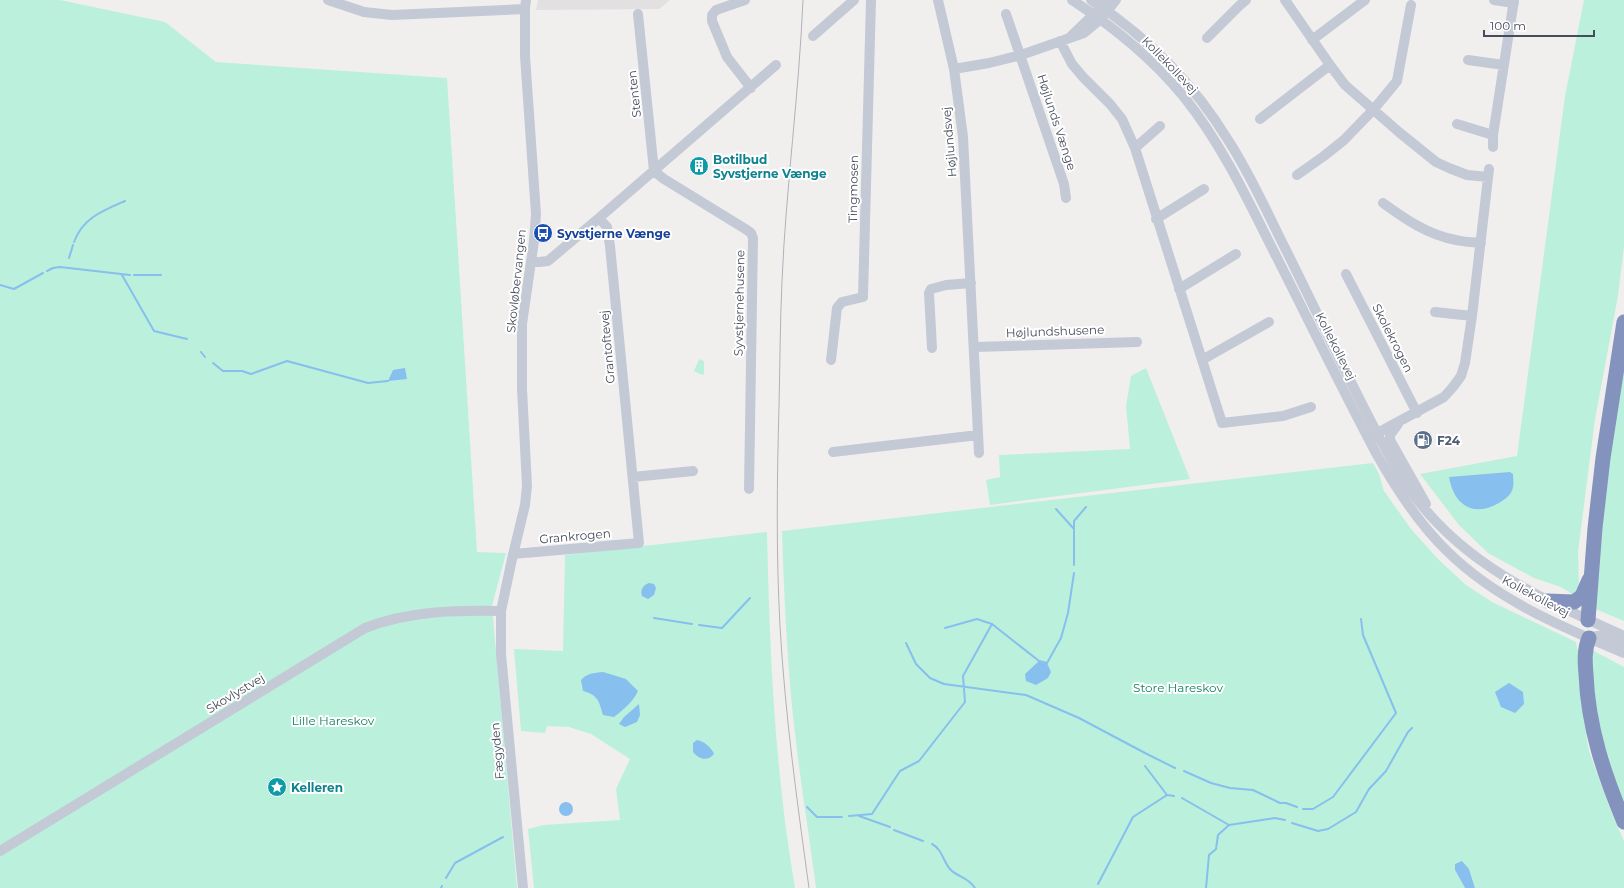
<svg xmlns="http://www.w3.org/2000/svg" width="1624" height="888" viewBox="0 0 1624 888" font-family="Montserrat,sans-serif">
  <rect width="100%" height="100%" fill="#f1efee"/>
  <path fill="#e2e0e0" d="M538 0H670L659 9 536 10Z"/>
  <path fill="#bbf0dc" d="M0 0H60L165 22 216 62 447 78 477 552 506 553 492 606 517 888H0Z
    M1584 0H1624V246L1618 296 1595 419 1578 552 1579 588 1575 596 1561 587 1534 578 1488 553 1459 525 1420 474 1517 456 1565 96Z
    M1624 345V621L1593 608 1603 458Z
    M699 359 704 361V374L702 375 694 371Z
    M1146 368 1190 479 990 505 986 480 1000 477 999 455 1130 449 1126 406 1131 376Z
    M1373 463 1379 474 1384 491 1411 529 1439 560 1466 585 1492 602 1576 642 1580 661 1582 709 1589 751 1610 809 1624 841V888H1475L1469 869 1455 870 1465 888H816C809 834 800 780 794 725 787 661 784 596 782 531Z
    M767 532C769 619 772 708 782 795 785 826 790 857 795 888H534L528 829 543 825 620 820 616 789 630 759 591 734 569 727 547 726 545 733 521 731 514 649 563 651 565 555Z
    M1592 650 1624 667V809L1599 726 1590 658Z"/>
  <path fill="#87bfee" d="M405 368 407 379 388 381 393 370Z
    M1510 472 1513 474C1513 478 1514 483 1513 487 1512 495 1505 499 1499 503 1473 518 1454 505 1449 477Z
    M649 583 654 584 656 588 654 595 648 599 642 596C640 590 643 585 649 583Z
    M1039 661 1047 663 1051 672 1048 678 1036 685 1026 681 1025 674Z
    M603 672 626 679 638 691C633 702 623 710 614 717L603 715C599 701 598 695 583 691L581 680C587 673 594 673 603 672Z
    M1509 683 1523 692 1524 704 1515 713 1501 707 1495 692Z
    M639 704 640 715 637 722 625 727 619 724 624 717Z
    M697 740C704 741 712 748 714 754 707 762 699 759 693 752V743Z
    M559 809a7 7 0 1 1 14 0a7 7 0 1 1-14 0Z
    M1462 861 1469 869 1475 888H1465L1455 870V864Z"/>
  <g fill="none" stroke-linecap="round" stroke-linejoin="round">
    <path stroke="#87bfee" stroke-width="2" d="M74 242C83 218 102 211 125 201
      M69 258 73 245
      M47 271 53 268 60 267 130 275
      M122 275 154 331 187 339
      M134 275H161
      M0 285 14 289 43 273
      M201 352 205 357
      M213 363 223 371H242L251 374 287 361 368 383 388 381
      M1056 509 1074 529
      M1074 565V521L1086 507
      M654 618 692 624
      M699 625 722 628 750 598
      M945 628 977 619 992 624
      M906 643 916 664 930 678 944 684 1026 695 1079 718 1145 753 1175 768
      M1145 766 1167 795
      M1184 771 1211 783 1230 788 1253 790 1280 803H1286L1297 807
      M1182 798 1229 825 1275 818 1285 820
      M807 807 817 817H842
      M1303 809H1313L1333 797 1396 713 1363 635 1361 619
      M849 816 872 814 900 771 919 761 965 702 963 676 992 624 1039 661 1047 663 1061 638 1068 613 1074 573
      M859 816 890 827
      M1292 823 1318 831 1328 829 1356 812 1369 789 1386 771 1408 732 1412 728
      M894 830 923 841
      M932 844C942 849 943 861 950 869 958 878 967 876 975 888
      M446 878 455 863 503 837
      M1098 884 1133 817 1167 795 1174 796
      M441 888 442 886
      M1206 888 1209 855 1216 849 1218 835 1229 825"/>
    <path stroke="#c4c9d6" stroke-width="10" d="M328 0 364 12 392 15 525 9
      M745 0 716 10 712 15V21L727 57 751 88
      M938 0 954 69 963 137 979 453
      M1072 0C1114 27 1152 58 1184 97 1220 142 1245 194 1271 246 1306 315 1340 385 1376 453 1396 489 1419 524 1448 552 1497 600 1562 627 1624 653
      M1091 0C1146 36 1194 84 1228 140 1251 175 1268 215 1287 252 1318 315 1348 378 1380 439 1391 458 1400 477 1413 494 1466 567 1545 600 1624 636
      M1285 0 1330 65 1345 85 1400 133 1436 162 1449 168 1467 175 1488 177
      M1494 0 1514 3
      M638 14 654 171 664 179 747 230 751 233 753 238 749 489
      M1006 14 1064 184 1066 198
      M813 36 854 0
      M1070 37 1094 14 1106 0
      M1207 38 1239 6 1246 0
      M1312 40 1365 0
      M1060 41 1072 64 1083 77 1110 104 1122 119 1135 148 1222 423 1283 416 1311 407
      M1468 60 1504 65
      M954 69 989 63 1021 55 1084 33 1101 19 1116 0
      M1260 119 1330 65
      M1457 124 1493 135
      M1493 147V135L1514 0
      M1135 148 1160 126
      M1297 175 1324 156 1344 140 1374 109 1397 81 1411 5
      M1383 203C1405 219 1428 235 1456 240 1464 242 1472 242 1481 243
      M1156 219 1204 189
      M531 262H539L548 261 599 218 776 65
      M1346 274 1417 413
      M1179 289 1236 254
      M1435 312 1472 316
      M974 347 1137 342
      M932 348 929 293 931 289 946 285 971 283
      M831 360 837 308 842 302 863 297 871 0
      M1202 360 1269 322
      M1398 424 1390 435V440L1426 504
      M1372 436 1444 397 1453 387 1461 376 1465 363 1472 316 1489 169
      M833 452 978 435
      M633 477 693 471
      M513 554 639 543 610 246 607 227 599 218
      M1589 638C1602 632 1612 639 1624 644
      M0 851 365 628C408 611 456 610 501 611
      M523 888 501 654V611L512 559 525 505 527 486 522 389V324L534 241 536 214 525 56V9L526 0"/>
    <path stroke="#8492be" stroke-width="15" d="M1547 601 1574 602 1582 596 1589 580
      M1588 620 1595 528 1603 458 1624 322
      M1589 638C1584 650 1585 662 1586 674 1588 727 1604 774 1624 822"/>
    <path stroke="#b0b1b9" stroke-width="1" d="M803 0C799 94 786 187 782 281 780 323 780 365 779 406 777 479 776 553 780 626 785 714 797 801 809 888"/>
  </g>
  <defs>
    <symbol id="building-disc" viewBox="-11 -11 22 22"><circle r="9.5" fill="#0f9aa8" stroke="#fff"/><path d="M-4-6H4V6H1V3H-1V6H-4ZM-2.5-4.3h1.7v1.8h-1.7ZM.8-4.3h1.7v1.8H.8ZM-2.5-1h1.7V.8h-1.7ZM.8-1h1.7V.8H.8Z" fill="#fff"/></symbol>
    <symbol id="bus-disc" viewBox="-11 -11 22 22"><circle r="9.5" fill="#1a4fb4" stroke="#fff"/><path d="M-5-6H5V4H4V6H2V4H-2V6H-4V4H-5ZM-3.5-4V0h7V-4ZM-3.5 1.2v1.5H-2V1.2ZM2 1.2v1.5H3.5V1.2Z" fill="#fff"/></symbol>
    <symbol id="fuel-disc" viewBox="-11 -11 22 22"><circle r="9.5" fill="#5c6f8a" stroke="#fff"/><path d="M-5.5-6h7V0h2V4h1.3V-2.5L3-4.5l.8-.8L6-3V5H2.5V1h-1V6h-7ZM-4.2-4.7v3.2H.2V-4.7Z" fill="#fff"/></symbol>
    <symbol id="sight-disc" viewBox="-11 -11 22 22"><circle r="9.5" fill="#0f9aa8" stroke="#fff"/><path d="M0-6L1.8-2.2L6-1.7L2.9 1.2L3.7 5.4L0 3.3L-3.7 5.4L-2.9 1.2L-6-1.7L-1.8-2.2Z" fill="#fff"/></symbol>
  </defs>
  <g fill-rule="evenodd">
    <use href="#building-disc" x="688" y="155" width="22" height="22"/>
    <use href="#bus-disc" x="532" y="222" width="22" height="22"/>
    <use href="#fuel-disc" x="1412" y="429" width="22" height="22"/>
    <use href="#sight-disc" x="266" y="776" width="22" height="22"/>
  </g>
  <g text-anchor="middle" dominant-baseline="central" stroke-width="4" stroke-linejoin="round" paint-order="stroke">
    <g font-size="12" fill="#464c5c" stroke="#fff">
      <text transform="translate(1170 65) rotate(46)">Kollekollevej</text>
      <text transform="translate(634 94) rotate(-96)">Stenten</text>
      <text transform="translate(1057 122) rotate(72)">Højlunds Vænge</text>
      <text transform="translate(949 142) rotate(-95)">Højlundsvej</text>
      <text transform="translate(853 189) rotate(-89)">Tingmosen</text>
      <text transform="translate(516 281) rotate(-84)">Skovløbervangen</text>
      <text transform="translate(739 303) rotate(-89)">Syvstjernehusene</text>
      <text transform="translate(1055 331) rotate(-2)">Højlundshusene</text>
      <text transform="translate(1393 338) rotate(63)">Skolekrogen</text>
      <text transform="translate(1336 346) rotate(63)">Kollekollevej</text>
      <text transform="translate(607 347) rotate(-95)">Grantoftevej</text>
      <text transform="translate(575 536) rotate(-5)">Grankrogen</text>
      <text transform="translate(1536 596) rotate(28)">Kollekollevej</text>
      <text transform="translate(235 693) rotate(-31)">Skovlystvej</text>
      <text transform="translate(497 751) rotate(-95)">Fægyden</text>
    </g>
    <g font-size="12" font-weight="bold" fill="#0d838f" stroke="#fff" text-anchor="start">
      <text x="713" y="159">Botilbud<tspan x="713" dy="14">Syvstjerne Vænge</tspan></text>
      <text x="291" y="787">Kelleren</text>
    </g>
    <g font-size="12" font-weight="bold" fill="#164399" stroke="#fff" text-anchor="start">
      <text x="557" y="233">Syvstjerne Vænge</text>
    </g>
    <g font-size="12" font-weight="bold" fill="#4e5e75" stroke="#fff" text-anchor="start">
      <text x="1437" y="440">F24</text>
    </g>
    <g font-size="12" fill="#157f64" stroke="#fff">
      <text x="1178" y="687">Store Hareskov</text>
      <text x="333" y="720">Lille Hareskov</text>
    </g>
  </g>
  <path d="M1484 30v6h110v-6" fill="none" stroke="#464c5c" stroke-width="2"/>
  <text x="1490" y="30" font-size="12" fill="#464c5c" stroke="#ffffff" stroke-width="3" paint-order="stroke">100 m</text>
</svg>
